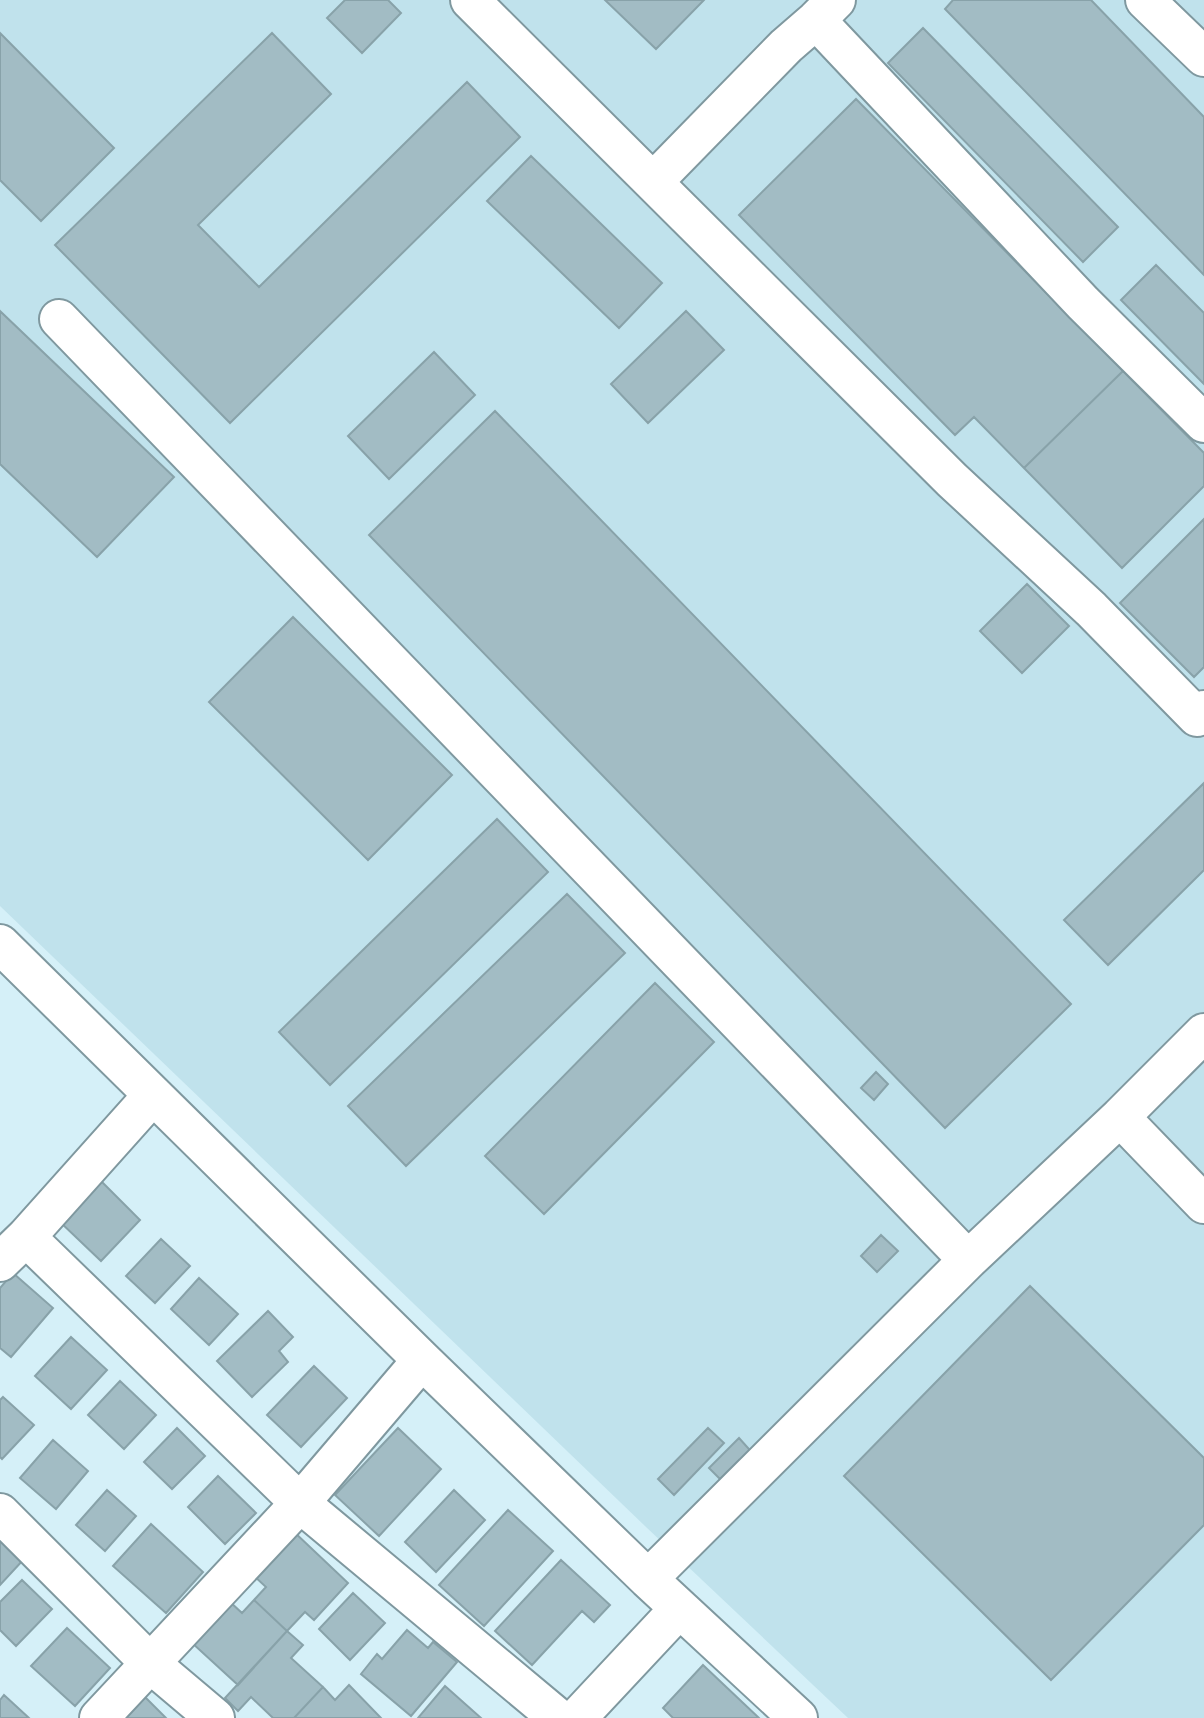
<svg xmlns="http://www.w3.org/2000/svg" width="1204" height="1718" viewBox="0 0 1204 1718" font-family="Ubuntu,sans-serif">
  <rect width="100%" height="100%" fill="#d5f0f8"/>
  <path fill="#c0e2ec" d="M0 0H1204V1718H848L646 1527 0 906Z"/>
  <path fill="#a2bcc4" stroke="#88a2a9" stroke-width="2" d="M345 0H388L401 13 362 53 327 18Z
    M605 0H704L656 49Z
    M953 0H1091L1204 117V275L945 9Z
    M923 28 1118 227 1083 262 888 63Z
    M0 33 114 148 41 221 0 180Z
    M272 33 331 94 198 225 259 287 467 82 520 137 230 423 55 245Z
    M856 99 1123 371 1024 468 974 417 955 435 739 215Z
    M531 156 662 283 619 328 487 201Z
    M1156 265 1204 313V384L1121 300Z
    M0 311 174 477 97 557 0 464Z
    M686 311 724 350 648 423 611 384Z
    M434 352 475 395 389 479 348 436Z
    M1123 371 1204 453V486L1122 568 1024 468Z
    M495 411 1071 1004 945 1128 369 535Z
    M1204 519V667L1194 677 1120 603Z
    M1027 584 1069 626 1022 673 980 631Z
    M293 617 452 775 368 860 209 702Z
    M1204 783V870L1108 965 1064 920Z
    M497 819 548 872 330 1085 279 1032Z
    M567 894 625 953 406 1166 348 1106Z
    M655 983 714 1042 544 1214 485 1156Z
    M876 1072 888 1084 874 1100 861 1088Z
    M99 1179 140 1220 101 1261 59 1221Z
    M881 1235 898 1251 877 1272 861 1256Z
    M161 1239 190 1266 155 1303 126 1276Z
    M13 1273 53 1308 11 1357 0 1348V1288Z
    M199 1278 238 1314 209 1345 171 1309Z
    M1030 1286 1204 1458V1525L1051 1680 844 1476Z
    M268 1311 293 1337 279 1351 288 1362 252 1397 217 1361Z
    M71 1337 107 1370 71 1409 35 1376Z
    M314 1366 347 1398 301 1447 267 1415Z
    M120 1381 156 1415 124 1449 88 1415Z
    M3 1397 34 1425 2 1459 0 1457V1400Z
    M177 1428 205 1456 172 1489 144 1462Z
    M398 1428 441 1469 379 1536 335 1495Z
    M708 1428 724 1443 674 1495 658 1479Z
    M739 1438 757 1458 748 1468 739 1460 720 1479 709 1468Z
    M53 1440 88 1471 56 1509 20 1478Z
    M218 1476 256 1513 225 1544 188 1507Z
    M107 1490 136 1516 105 1551 76 1525Z
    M454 1490 485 1520 436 1572 405 1542Z
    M508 1510 553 1551 484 1626 439 1585Z
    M151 1524 203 1572 166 1613 113 1566Z
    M292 1530 348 1583 314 1620 305 1612 287 1631 254 1600 266 1587 252 1574Z
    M0 1537 24 1559 0 1585Z
    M561 1560 610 1605 594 1622 582 1611 532 1665 495 1631Z
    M22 1580 52 1609 16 1646 0 1630V1602Z
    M353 1593 385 1623 350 1660 319 1629Z
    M254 1600 287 1631 238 1685 191 1642 229 1601 242 1613Z
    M67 1628 110 1668 75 1706 31 1666Z
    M407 1630 428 1648 433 1642 457 1662 411 1716 361 1674 377 1654 382 1659Z
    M287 1631 303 1645 291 1658 323 1687 294 1718H273L251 1697 238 1711 225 1698Z
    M703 1665 759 1718H673L663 1708Z
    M349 1685 381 1718H294L323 1687 335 1700Z
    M445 1686 481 1718H418Z
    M141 1693 166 1718H115Z
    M4 1695 29 1718H0V1700Z"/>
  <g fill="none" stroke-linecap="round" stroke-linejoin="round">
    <defs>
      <path id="minor" d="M470 0 952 480 1091 609 1197 717 1204 710
        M1145 0 1204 57
        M816 20 1083 303 1204 423
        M654 181 786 46 816 20 836 0
        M59 319 968 1260
        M0 944 422 1360 648 1579 798 1718
        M1120 1117 1204 1204
        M26 1237 300 1503 558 1718
        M0 1262 26 1237 153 1095
        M0 1513 151 1664 215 1718
        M648 1579 968 1260 1120 1117 1204 1033
        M99 1718 300 1503 422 1360
        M577 1718 679 1609"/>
    </defs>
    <use href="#minor" stroke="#7f989f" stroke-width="42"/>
    <use href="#minor" stroke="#fff" stroke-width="38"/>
  </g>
</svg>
